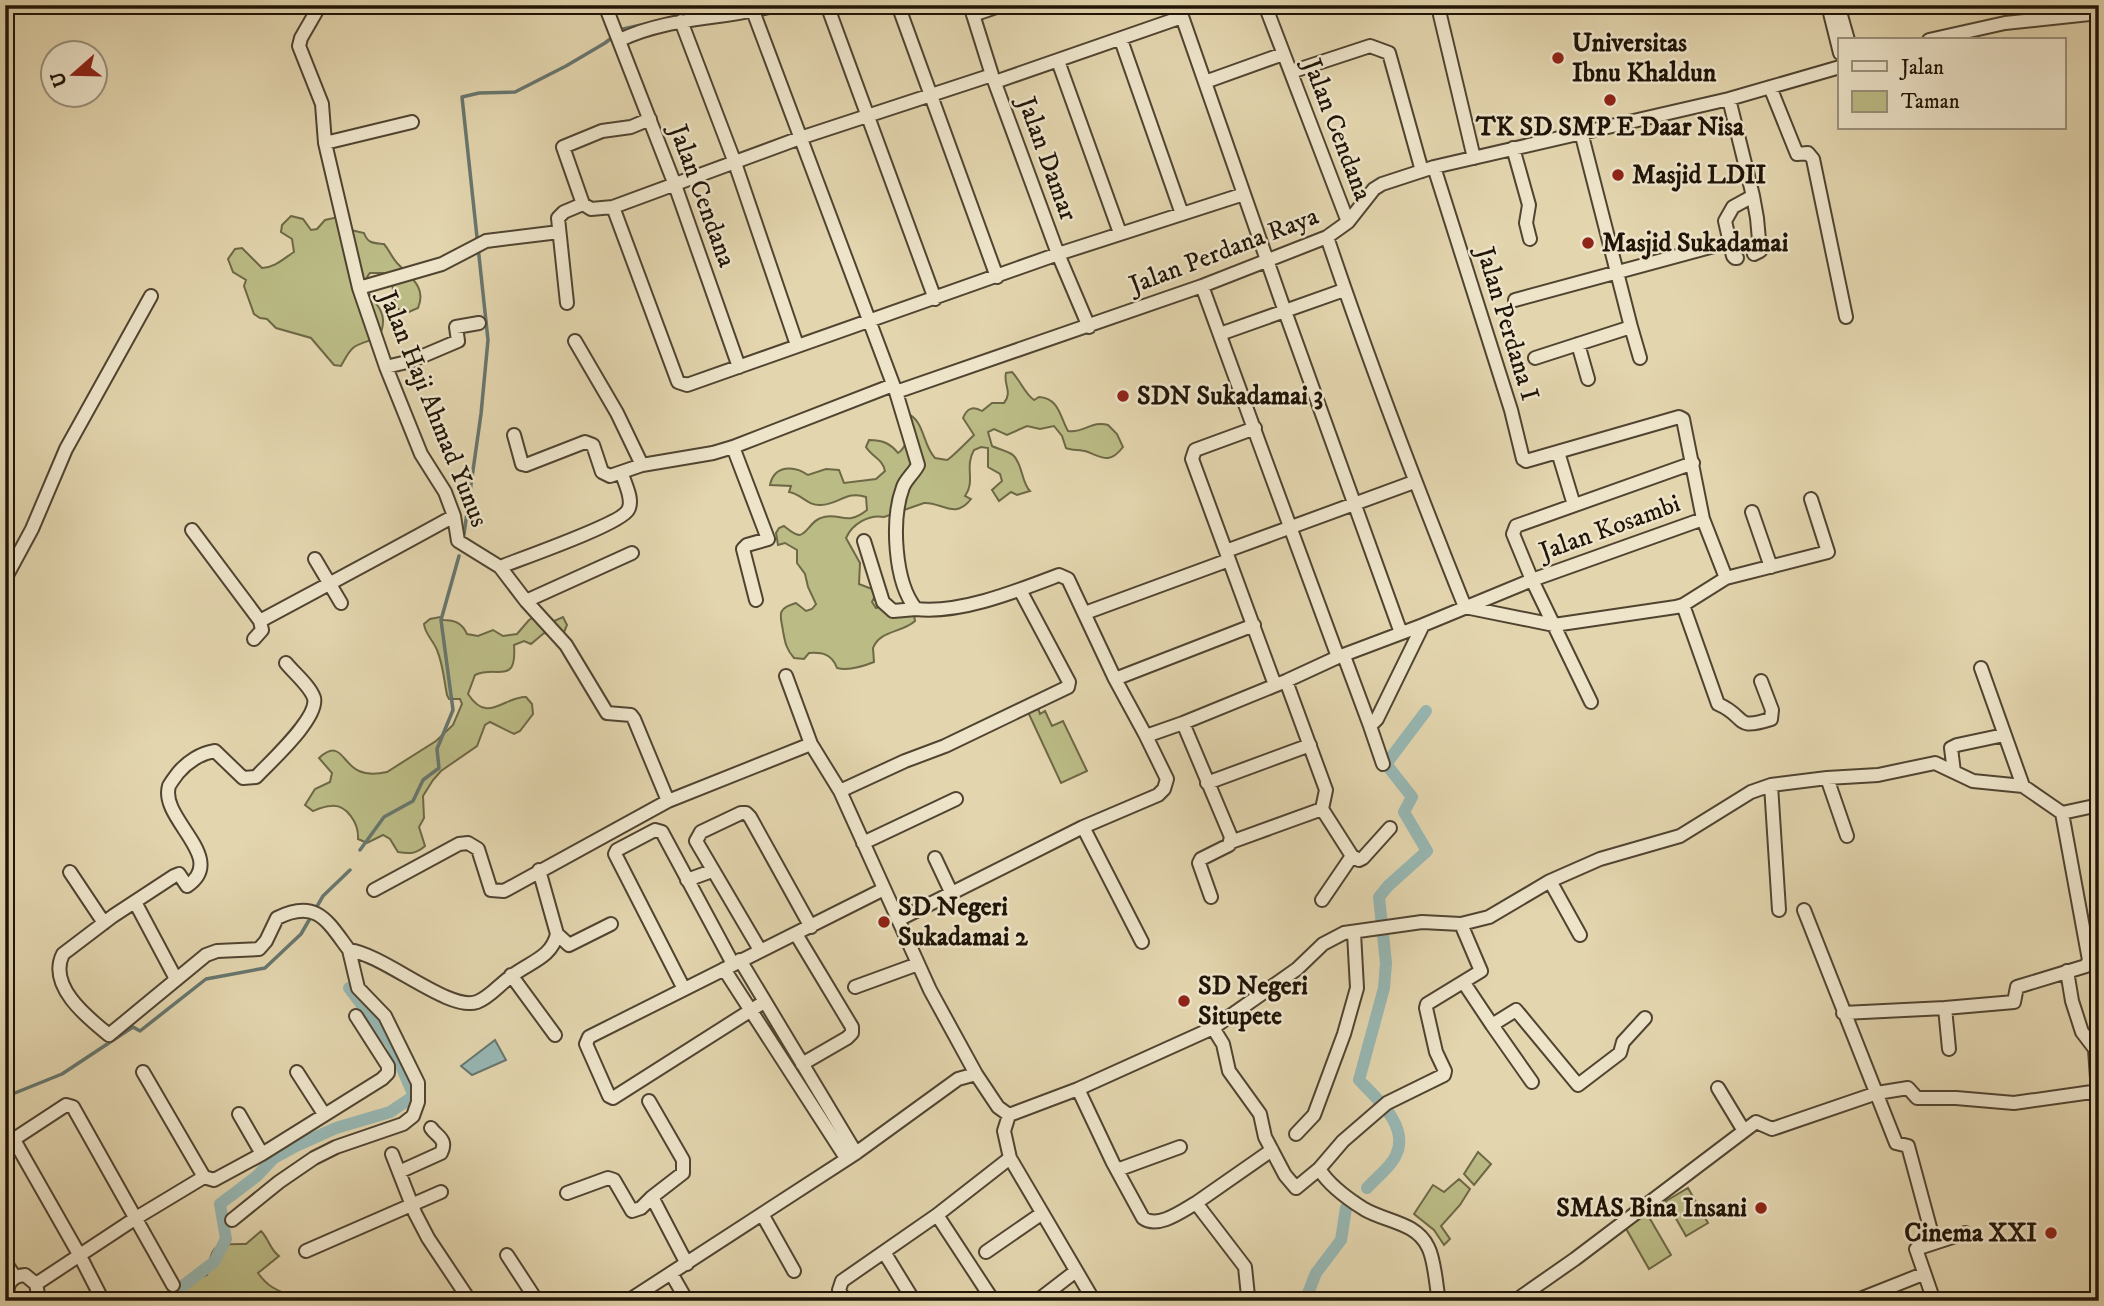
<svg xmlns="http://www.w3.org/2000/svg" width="2104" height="1306" viewBox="0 0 2104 1306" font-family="'IM FELL DW Pica',serif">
  <rect width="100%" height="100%" fill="#e3d5ae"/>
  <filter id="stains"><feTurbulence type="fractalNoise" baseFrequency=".00286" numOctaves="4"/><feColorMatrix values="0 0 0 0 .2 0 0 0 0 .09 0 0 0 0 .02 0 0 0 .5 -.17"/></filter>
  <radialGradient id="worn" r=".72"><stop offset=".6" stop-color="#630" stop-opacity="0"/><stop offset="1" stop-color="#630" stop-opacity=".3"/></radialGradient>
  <path fill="#bbbb85" stroke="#6d6846" stroke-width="2" d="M291 216 303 219 311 230 317 229 325 220 338 217 351 230 364 233C368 244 374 243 384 244 390 251 392 258 398 264 410 277 427 287 418 308L404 314C386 302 401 288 384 273H370C354 291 384 302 383 321 383 344 365 338 353 348 348 352 344 361 341 366L334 365 311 338 276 328 267 319 260 318 254 314 244 286 246 280 233 272 228 259 235 249 242 248 262 268C274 268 283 259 294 252L292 239 281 232 282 225Z
    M1012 372C1020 380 1025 394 1034 400L1039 397C1059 398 1060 417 1068 431 1083 434 1092 420 1108 425L1117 434 1123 447C1110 464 1103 458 1088 452 1080 449 1073 451 1066 448L1062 436 1054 426 1040 429 1027 426 1007 435 994 429 988 432 992 446C998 449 1008 451 1013 455 1023 464 1021 482 1030 491L1017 495 1011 492 999 501 992 490 1002 481 1000 474 988 467V448L981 447 974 450C964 467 976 481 965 496L971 499C955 520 942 502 924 503L884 517C869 514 852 524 846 538L860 563 859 584 872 589 875 596 872 602 876 608 882 606 914 614 915 621C902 633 880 630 873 648L874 662C864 666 848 671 837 668 832 654 822 652 809 653L804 659 794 658C786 649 785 642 783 631 781 616 775 609 796 603L806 611 812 609 816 604 808 587 805 574 797 563V550L785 543 778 545 776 533 779 528 784 526C788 529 793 534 799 535 807 535 811 519 824 517 841 513 847 526 867 510L866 497C847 490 838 505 821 505 807 506 802 494 789 492L791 486 770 485C774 465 794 465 808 475L826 469 839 470 844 483 876 479 885 471C883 459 872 457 866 447L869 440C882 440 890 443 898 453 911 445 906 427 906 413 925 420 922 444 935 458L947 460C950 459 973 436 974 435L963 418C967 408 973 406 982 411L992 403H1004C1013 392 1003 384 1006 373Z
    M536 616 552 622 563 617 567 625 562 637 544 633 531 644 524 641 514 645C517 686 497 665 475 675L468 694C488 725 504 696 526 697L532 704 533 714 520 731 514 734 490 722 485 725 477 746 441 771 433 780 423 796 424 818 419 827 425 846C416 854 410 854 398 852L390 839 383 835 367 843 358 839C359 824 347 804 331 806 325 806 318 809 313 811L305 805 315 789 330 782 332 773 319 758C341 738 342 764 359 771 368 775 378 774 387 772L436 741 453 725 462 704 460 699H449L447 695C444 680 443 664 437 650 433 640 425 634 424 624L430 619 440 617 443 620C455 620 462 623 467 634L478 636 493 630 503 636 517 634 529 620Z
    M1038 708 1040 714 1045 711 1052 726 1063 721 1087 771 1061 783 1028 712Z
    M1478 1152 1491 1164 1474 1185 1464 1174Z
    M1459 1179 1470 1189 1460 1205 1441 1226 1450 1239 1444 1245 1434 1230 1414 1214 1433 1185 1444 1192Z
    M1688 1188 1708 1223 1686 1236 1666 1201Z
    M1646 1212 1671 1255 1649 1269 1624 1225Z
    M261 1231C269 1239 270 1250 279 1256L258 1273C272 1293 285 1291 302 1301H165L173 1295 178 1284 207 1275C212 1243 214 1244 246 1244Z"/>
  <path fill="#97b7b3" stroke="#67766e" stroke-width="2" d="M495 1040 506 1060 472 1075 461 1066Z"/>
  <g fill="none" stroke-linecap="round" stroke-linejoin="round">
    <path stroke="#67766e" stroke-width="3.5" d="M464 534 481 414 488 340 462 97 479 93 515 92 566 66 605 43 623 29 650 23
      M360 850 384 817 413 801 423 780 439 768 437 749 453 710 441 620 459 556
      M5 1097 62 1074 133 1027 140 1031 206 979 265 968 301 934 323 896 350 870"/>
    <path stroke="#97b7b3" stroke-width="12" d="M1367 1188C1376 1178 1391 1167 1396 1155 1410 1126 1376 1098 1359 1080L1384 988 1386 963 1379 897 1388 886 1427 851 1404 812 1412 797 1386 764 1426 711
      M163 1301 214 1262 226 1239 220 1204 257 1176 274 1158 296 1146 336 1128 390 1112 414 1096 392 1045 349 988
      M1305 1301 1316 1273 1341 1240 1346 1208 1356 1201"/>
    <defs>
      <path id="minor" d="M320 5 301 38 299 46 322 104 325 143 359 288 386 367 421 454 445 492 454 516 458 541 500 567 526 601 566 645 607 713 631 715 634 719 668 801
        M605 5 675 185 739 367
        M827 5 935 299
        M898 5 997 277
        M970 5 992 75 1058 254 1089 327
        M1178 5 1282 303 1401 633
        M1265 5 1348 222
        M1828 5 1840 53
        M1838 5 1848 40
        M753 11 896 392 918 465C914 473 906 479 903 487 891 519 894 582 916 609 960 614 1017 591 1059 575L1068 579 1115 679 1146 736 1183 723 1286 681 1338 657 1423 625 1532 580 1703 519
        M973 15 1002 5
        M1440 15 1474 158
        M681 21 735 163 797 345
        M620 40C671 16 723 20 776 5
        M1121 40 1182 214
        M1929 40 2005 23 2099 13
        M1058 61 1120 233
        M1291 72 1370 46 1389 53 1422 171
        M995 82 1182 17
        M1205 82 1283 54
        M1770 87 1797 154 1808 153 1813 159 1846 317
        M1729 99 1753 196
        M650 119 631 127 602 131 563 147 583 204 591 209 613 207 800 138 992 75
        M325 143 412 122
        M1513 148 1529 205 1526 223 1530 239
        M1434 167 1511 410 1523 459 1526 461 1679 417 1683 419 1703 519 1726 578
        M613 207 678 382 687 385 1058 254 1244 194
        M1327 237C1369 362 1416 485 1465 607L1554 625 1676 607 1683 605 1726 578 1828 552 1811 499
        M1737 258H1735L1733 256 1725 221 1733 207 1753 196 1757 218 1760 251 1754 254
        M1202 286C1247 410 1292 533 1338 657
        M359 288 442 264 486 241 559 232
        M1515 300 1714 246
        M567 303 558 218 564 212 583 204
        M1631 327 1640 358
        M1220 334 1344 290
        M575 341 617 413 642 465 713 453 733 447 893 385
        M1578 344 1588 379
        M1535 358 1631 327 1581 132
        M386 367 411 361 458 341 456 327 479 323
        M896 392 1202 286 1327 237 1348 222 1374 189 1382 184 1434 167 1729 99 1840 67
        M1255 428 1195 450 1192 459 1275 685
        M514 435 522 464 526 465 585 442 593 445 602 472 610 476 642 465
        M733 447 768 539 747 545 743 549 756 600
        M1558 452 1574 505
        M1752 512 1771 567
        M192 530 260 621 262 630 254 639
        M864 541 883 602 893 611 916 609
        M1226 551 1414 482
        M315 559 341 603
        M500 567C520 559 621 524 628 510 634 500 625 484 622 474
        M5 579 32 529 66 449 151 296
        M526 601 632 553
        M1683 605 1718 704C1748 717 1733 731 1771 719L1772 710 1761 681
        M1085 613 1229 560
        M260 621C325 586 389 552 454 516
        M1344 656 1370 726 1377 719 1423 625
        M286 663C294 673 310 686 314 698 319 718 270 762 256 777L243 778 215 751C201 753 187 762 178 773 175 777 171 782 169 786 159 819 229 858 187 886L179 874 174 876 113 916 63 954C47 986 88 1018 109 1035L206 955 217 951 259 949 266 941 277 918C317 898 328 922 349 950 385 955 449 1012 477 1002 491 997 502 981 516 973 533 961 552 956 557 934L539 870
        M1981 668 2023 786
        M786 676 811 744
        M1115 679 1254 625
        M1286 681 1326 790 1322 809 1352 856 1359 860 1363 858 1390 828
        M1591 702 1532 580 1513 534 1516 526 1693 463
        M1183 723 1231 837 1229 845 1201 859 1199 863 1211 897
        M1370 726 1383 764
        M1954 772 1951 748 1957 745 2004 735
        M1827 778 1847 836
        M1207 783 1310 745
        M1771 785 1779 910
        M840 791 905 761 945 746 1068 687 1069 682 1020 590
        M1083 827 1142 942
        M1231 842 1322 809
        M863 843 956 799
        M935 858 952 894
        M70 872 104 923
        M687 880 712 871
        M1550 881 1580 935
        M374 890 459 844 468 843 478 849 491 890 504 891 668 801 811 744 840 791 930 990 976 1074
        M1322 900 1352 856
        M135 902 176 979
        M1804 910 1896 1143 1908 1146 1934 1242
        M898 920 1083 827 1158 795 1164 789 1167 779 1146 736
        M557 934 569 945 611 924
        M796 934 852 1027V1033L847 1038 802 1064
        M760 950 696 841 701 832 741 813H746L750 817 811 927
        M740 960 856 1153
        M724 969 846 1158
        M2067 971 2072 1001 2082 1032 2095 1049 2099 1107
        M511 975 555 1035
        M1464 983 1492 1025 1516 1010 1578 1085 1620 1053 1623 1042 1645 1018
        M855 987 918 964
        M684 989 615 854 617 850 655 830 662 832 733 964
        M764 1002 613 1098 609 1096 586 1044 589 1037 884 889
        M1945 1008 1949 1049
        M1843 1013 1945 1008 2014 1002 2017 987 2086 966 2089 960 2062 813
        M1492 1025 1532 1082
        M1213 1028 1223 1044 1229 1071 1260 1114 1265 1137 1285 1175 1296 1188 1319 1169C1329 1185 1348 1199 1364 1209 1386 1222 1416 1222 1428 1247 1435 1260 1436 1286 1439 1301
        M143 1072 204 1177 214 1180 262 1154 382 1079 388 1073V1066L356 1016
        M297 1072 324 1114
        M1718 1088 1744 1131
        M1078 1089 1113 1163 1143 1218C1158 1229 1182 1211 1196 1203L1245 1267 1248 1296 1244 1301
        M649 1101 683 1160V1173L652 1197 687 1264
        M239 1114 262 1154
        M1009 1115 1004 1131 1010 1158 1094 1301
        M1296 1134 1314 1115 1344 1034 1357 988 1354 933
        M14 1140 80 1256 103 1301
        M5 1145 66 1105 73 1107 173 1285
        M392 1154 415 1213 428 1238 470 1301
        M1319 1169 1343 1141 1387 1103 1444 1075 1445 1071 1436 1052 1426 1008 1427 1004 1481 971 1461 924
        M1117 1170 1180 1147
        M399 1172 441 1153C448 1139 437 1137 431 1128
        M567 1193 608 1178 614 1180 632 1211 641 1208 652 1197
        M1196 1203 1272 1150
        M762 1214 794 1271
        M937 1215 992 1299
        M232 1220 279 1182 314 1158 336 1147 403 1124 413 1116 418 1102V1083L385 1016 358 988 349 950
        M306 1251 441 1192
        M884 1252 914 1301
        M986 1252 1041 1214
        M507 1255 537 1301
        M5 1262 15 1277
        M671 1273 687 1301
        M36 1284 136 1218 204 1177
        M11 1301C3 1288 10 1276 25 1275L36 1284 38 1294 34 1301
        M628 1301 856 1153 958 1079 976 1074 998 1107 1009 1115 1078 1089 1213 1028 1297 969 1323 944 1344 933 1422 922 1461 924 1489 917 1550 881 1600 859 1680 836 1751 792 1771 785 1827 778 1878 775 1935 763 1973 781 2023 786 2062 813 2099 805
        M845 1301 839 1290 842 1281 937 1215 1010 1158
        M1037 1301 1076 1271
        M1524 1301 1522 1296 1575 1259 1756 1122 1772 1129 1877 1093 1908 1088 1917 1098H1956L2014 1103 2099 1091
        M1855 1301 1923 1274
        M1934 1301 1916 1249 1965 1233"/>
    </defs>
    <use href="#minor" stroke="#504431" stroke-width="16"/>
    <use href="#minor" stroke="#ede4ca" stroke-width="12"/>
  </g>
  <g fill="#8f2418" stroke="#ede4ca" stroke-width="2.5">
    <circle cx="1558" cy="58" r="7"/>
    <circle cx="1610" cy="100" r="7"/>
    <circle cx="1618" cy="175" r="7"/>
    <circle cx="1588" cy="243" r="7"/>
    <circle cx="1123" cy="396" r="7"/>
    <circle cx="884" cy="922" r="7"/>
    <circle cx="1184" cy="1001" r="7"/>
    <circle cx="1761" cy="1208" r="7"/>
    <circle cx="2051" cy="1233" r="7"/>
  </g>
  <g text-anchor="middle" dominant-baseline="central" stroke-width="5" stroke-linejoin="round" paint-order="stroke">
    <g font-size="26" font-weight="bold" fill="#1f1407" stroke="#ede4ca" text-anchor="start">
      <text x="1572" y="43">Universitas<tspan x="1572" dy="30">Ibnu Khaldun</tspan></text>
      <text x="1610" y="127" text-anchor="middle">TK SD SMP E Daar Nisa</text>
      <text x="1632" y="175">Masjid LDII</text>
      <text x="1602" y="243">Masjid Sukadamai</text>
      <text x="1137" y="396">SDN Sukadamai 3</text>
      <text x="898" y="907">SD Negeri<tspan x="898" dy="30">Sukadamai 2</tspan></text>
      <text x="1198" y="986">SD Negeri<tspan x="1198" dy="30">Situpete</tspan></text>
      <text x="1747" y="1208" text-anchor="end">SMAS Bina Insani</text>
      <text x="2037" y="1233" text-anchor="end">Cinema XXI</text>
    </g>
    <g font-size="26" fill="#1f1407" stroke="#ede4ca">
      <text transform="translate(1337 130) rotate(69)">Jalan Cendana</text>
      <text transform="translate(1047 159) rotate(70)">Jalan Damar</text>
      <text transform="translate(702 196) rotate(70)">Jalan Cendana</text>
      <text transform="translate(1224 251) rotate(-21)">Jalan Perdana Raya</text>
      <text transform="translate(1507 324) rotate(73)">Jalan Perdana I</text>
      <text transform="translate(433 409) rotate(68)">Jalan Haji Ahmad Yunus</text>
      <text transform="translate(1610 528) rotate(-20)">Jalan Kosambi</text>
    </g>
  </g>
  <rect width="2104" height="1306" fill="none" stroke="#e3d5ae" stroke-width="28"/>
  <rect x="7" y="7" width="2090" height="1292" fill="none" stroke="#1f1407" stroke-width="3.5"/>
  <rect x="14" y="14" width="2076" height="1278" fill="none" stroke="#1f1407" stroke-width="2"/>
  <rect x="1838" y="38" width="228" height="91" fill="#ede4ca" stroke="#9b917c" stroke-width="2"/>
  <rect x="1852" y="61" width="35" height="10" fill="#ede4ca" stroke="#9b917c" stroke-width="2"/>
  <text x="1901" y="74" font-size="21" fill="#1f1407">Jalan</text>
  <rect x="1852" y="91" width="35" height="21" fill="#bbbb85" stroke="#9b917c" stroke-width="2"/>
  <text x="1901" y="108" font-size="21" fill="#1f1407">Taman</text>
  <g transform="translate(74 74) rotate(250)"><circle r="33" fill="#ede4ca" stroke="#9b917c" stroke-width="2"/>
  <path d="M0-5L12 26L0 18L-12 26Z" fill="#8f2418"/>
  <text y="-10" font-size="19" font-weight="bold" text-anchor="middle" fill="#1f1407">U</text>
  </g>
  <rect width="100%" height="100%" filter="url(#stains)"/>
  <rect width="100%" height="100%" fill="url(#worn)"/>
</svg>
